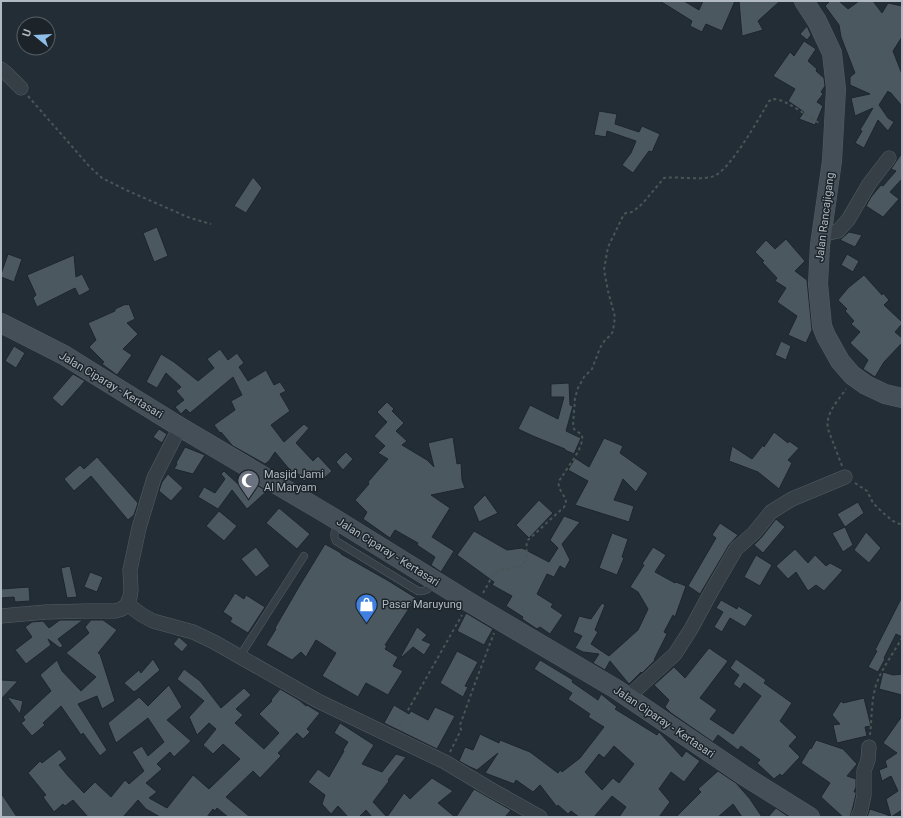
<svg xmlns="http://www.w3.org/2000/svg" width="903" height="818" viewBox="0 0 903 818" font-family="Roboto,sans-serif">
  <rect width="100%" height="100%" fill="#232d35"/>
  <path fill="#4c5860" stroke="#1d262c" fill-rule="evenodd" d="M660 1H684L699 10 703 1H735L722 31 706 24 702 32 690 26 692 21Z
    M739 1H780L758 21 763 30 742 36Z
    M830 1H839L848 9 859 1H873L882 13 888 3 902 6V37L893 51 902 74V106L890 92 889 93 888 91 879 105 888 118 894 122 888 131 878 120 864 148 855 143 862 131 860 130 873 108 855 116 851 98 870 94 850 85V77L855 73 841 37 839 25 825 6Z
    M807 26 811 35 807 40 800 34Z
    M804 41 816 49 808 61 817 69 816 71 824 78 825 86 821 92 823 94 817 102 823 106 815 125 799 119 804 112 788 101 795 89 773 76 790 52 794 56Z
    M599 111 617 114 615 124 639 132 642 126 660 134 652 152 649 151 633 173 622 165 631 153 636 141 607 131 606 137 594 135Z
    M902 153V179L890 192 899 199 883 217 866 206 871 197 881 185 883 186 896 171 891 169Z
    M253 177 262 188 246 213 234 206Z
    M157 227 168 256 154 262 143 233Z
    M849 232 862 235 855 247 840 240Z
    M786 239 805 261 795 271 807 280 812 330 806 343 788 335 797 316 777 302 786 288 775 281 777 278 762 262 764 261 755 252 766 240 775 249Z
    M8 254 22 259 14 282 1 277V274Z
    M847 254 859 261 853 272 841 265Z
    M74 255 76 277 82 274 90 290 79 296 75 288 37 307 33 298 36 295 27 275Z
    M864 275 882 295 883 293 889 300 884 305 902 322V324L895 332 902 338V343L884 362 875 377 863 369 868 360 850 343 860 332 851 324 854 321 845 311 847 309 838 300 848 288Z
    M126 304V305L129 304 135 319 127 323 138 334 123 349 132 355 117 375 102 364 104 362 89 347 96 340 88 323 115 311V309Z
    M781 341 791 346 786 360 775 355Z
    M14 346 25 353 16 368 5 361Z
    M220 349 228 360 237 353 244 363 239 367 248 381 266 370 274 385 280 382 286 391 280 394 290 411 271 425 284 442 304 424 309 428 296 443 313 461 318 456 332 471 322 480 314 472 304 481 297 473 294 475 275 452 269 461 265 464 233 446 231 444 221 432 220 433 214 425 235 410 231 401 242 395 233 377 190 413 186 409 181 414 175 407 184 400 176 391 181 387 166 373 157 388 146 382 161 354 174 362 198 381 214 368 207 359Z
    M73 374 85 381 62 407 52 398Z
    M569 383 570 405 573 406 566 431 581 438 574 454 565 450V449L533 436 518 429 530 405 558 419 564 397H551V384Z
    M387 402 394 409 392 411 404 423 396 431 407 441 402 445 427 460 434 467 428 443 453 437 457 464 461 463 462 480 465 488 431 495 450 508 432 537 454 551 441 572 431 565 435 557 417 545 418 543 395 530 390 538 363 519 367 512 355 500 369 484 368 482 388 459 378 453 385 446 374 436 387 422 377 412Z
    M159 429 167 434 162 443 153 437Z
    M774 432 788 443 789 441 799 448 788 460 792 463 779 489 758 472 729 461 732 446 752 459 763 445 764 447Z
    M604 438 623 446 620 453 648 473 636 492 623 479 614 500 634 506 629 522 575 505 588 481 568 470 575 458 589 467Z
    M185 447 205 455 193 474 174 469 177 464 176 463Z
    M346 452 353 459 343 470 336 462Z
    M97 457 138 503 134 515 128 520 91 476 74 491 64 479 80 465 84 469Z
    M224 471 239 485 246 479 267 491 247 509 232 490 218 509 198 497 204 487 215 493 225 479 221 474Z
    M168 474 183 488 171 501 159 491 162 482Z
    M485 495 498 513 479 522 473 507Z
    M539 500 553 513 529 538 516 525Z
    M858 502 864 513 845 527 837 514Z
    M279 508 310 534 297 549 266 523Z
    M219 511 237 526 224 541 206 526Z
    M564 516 580 522 562 544 570 560 565 569 560 566 554 577 547 574 537 594 553 604 551 607 563 615 550 634 540 627 537 629 522 619 523 617 506 606 512 596 492 585 494 582 457 555 474 531 507 550 522 548 549 562 558 548 550 540Z
    M776 519 785 527 763 553 754 545 761 538Z
    M720 523 738 535 729 545 700 594 688 586 716 538 712 535Z
    M845 527 853 545 843 552 832 533Z
    M866 532 881 548 869 563 854 550Z
    M612 533 628 539 622 557 624 558 617 575 599 568Z
    M325 544 341 553V554L387 580 416 598 385 645 387 646 385 649 398 657 393 666 403 671 388 695 366 683 358 697 322 676 336 653 316 640 306 657 301 652 292 660 266 645 276 629 275 628 300 585Z
    M256 547 270 566 256 577 241 559Z
    M653 547 666 555 655 572 675 583 676 582 686 586 675 617 673 615 664 632 667 634 654 660H655L642 673 641 672 629 684 610 661 605 670 593 663 599 654 583 652 575 648 582 636 573 632 579 616 591 619 602 603 605 605 595 630 598 632 591 644 609 656 638 630 648 609 638 592 630 587 644 565 642 564Z
    M795 549 808 563 815 555 826 566 830 563 843 570 824 591 816 585 808 591 796 572 788 579 776 566Z
    M756 555 772 565 760 586 744 577Z
    M70 566 77 597 67 598 61 568Z
    M90 572 103 577 97 592 84 587Z
    M29 587 30 601 15 602 14 597 1 598V589Z
    M235 593 244 599 246 595 265 607 248 633 230 622 232 618 223 612Z
    M902 597V637L896 634 884 658 885 659 878 672 868 667 877 651 875 650Z
    M721 600 737 609 738 606 753 615 745 627 730 618 722 632 714 627 723 612 716 608Z
    M466 613 493 629 484 645 457 631Z
    M60 620H83L58 639 63 646 60 648 48 639 51 645 26 664 15 650 32 637 25 627 32 622 43 621 49 628Z
    M91 620H103L117 630 98 653 100 654 115 701 102 709 97 696 78 704 107 750 100 756 83 733 81 735 61 706 43 723 45 725 32 736 21 723 25 720 23 717 51 691 40 675 57 660 62 671 81 691 96 677 66 653 89 633 85 627Z
    M417 627 427 635 422 640 431 644 424 655 413 647 402 657 401 656Z
    M179 637 188 645 182 652 173 644Z
    M709 648 728 661 700 698 717 710 710 719 733 734 761 696 744 683 740 689 733 684 739 675 730 668 736 659 766 680 764 683 792 703 780 721 797 737 789 746 800 757 782 776 780 774 774 779 757 763 760 760 741 746 738 750 718 735 713 742 671 713 665 707 669 700 654 685 674 667 685 678Z
    M457 651 478 662 465 686 468 687 463 697 440 683Z
    M153 659 160 670 137 690 134 692 124 683 139 670 141 673Z
    M540 660 573 680 572 682 598 700 601 694 617 707 615 709 657 735 659 732 682 757 686 751 700 761 684 782 671 772 659 789 670 802 659 817H619L626 807 612 796 594 817H579L571 811 568 814 558 805 557 807 540 785 533 792 516 780 514 784 485 773 498 753 477 770 470 767 459 761 465 747 473 750 480 734 499 743 500 740 530 752 558 773 560 770 562 772 580 758 604 727 588 717 590 714 568 699 572 693 534 669ZM614 746 634 764 619 783 613 778 602 790 585 772 599 754 604 758Z
    M184 669 200 681 221 708 244 688 251 695 236 709 243 715 235 723 264 749 279 733 259 714 272 701 271 700 280 689 299 700 306 706 307 705 320 713 307 729 310 732 303 739 297 733 278 753 281 756 260 778 253 771 226 797 250 817H228L217 808 215 811 213 809 207 817H160L146 809 138 800 123 817H88L73 800 65 806 63 804 54 812 43 797 46 795 28 773 40 761 42 763 60 749 67 759 59 765 68 776 84 793 95 782 111 797 125 780 129 784 144 771 132 752 142 746 148 756 164 742 148 718 116 743 108 723 139 697 148 706 169 685 182 707 167 720 191 741 174 757 170 752 157 764 162 769 146 783 157 792 149 798 167 808 193 775 209 789 240 759 223 744 213 754 203 745 216 729 209 723 197 735 189 717 204 701 177 679Z
    M883 672 893 675 902 674V695L879 689Z
    M1 680 18 681 1 699Z
    M7 697 23 701 20 714Z
    M864 698 871 726 865 727 867 736 837 743 833 725 840 724 832 715 841 701 843 703Z
    M394 705 409 714 411 711 428 720 435 707 455 716 437 749 384 723Z
    M902 716V810L891 817 886 799 898 791 891 776 882 781 879 770 887 767 885 761 897 753 883 743Z
    M340 723 374 745 362 764 382 772 396 754 406 757 388 780 389 781 373 802 387 817H372L366 810 359 817H348L338 806 331 814 322 804 325 795 308 782 318 769 329 777 344 751 343 750 348 742 334 733Z
    M816 740 843 749 857 764 847 776 856 779V787L854 792H856V794L853 807 850 817H843L821 797 830 783 801 763 810 748 811 749Z
    M718 771 736 783 750 799 762 817H742L733 804 718 817H676L701 792 698 789Z
    M432 778 453 791 438 803 455 817H387L404 793 410 799Z
    M474 789 486 796 511 810 505 817H456Z
    M1 793 17 817H1Z
    M776 808 789 817H768Z
    M870 809 888 815V817H867Z"/>
  <g fill="none" stroke-linecap="round" stroke-linejoin="round">
    <defs>
      <path id="lane" d="M340 523C336 529 332 534 336 541L418 591C428 592 429 588 434 581
        M240 656 304 556"/>
      <path id="street" d="M1 69 6 73 21 88
        M821 232 829 233 838 231 848 220 869 184 889 158
        M127 604 142 615 153 621 193 632 214 642 318 701 445 762 490 789 540 817
        M1 616 46 612 88 611H115L122 609 127 604 130 597 131 590 130 570 139 528 154 478 180 427
        M628 697 675 654 691 629 711 592 736 549 754 533 771 512 792 499 845 477
        M858 817 861 810 864 795V771L868 760 869 747"/>
      <path id="secondary" d="M804 1 817 21 832 53 836 89 832 161 820 245 818 284 822 326 826 336 840 361 852 375 866 385 885 394 902 398
        M1 323 64 355 88 370 180 427 327 514 469 602 616 689 746 777 810 817"/>
    </defs>
    <use href="#lane" stroke="#545d63" stroke-width="8"/>
    <use href="#street" stroke="#545d63" stroke-width="15"/>
    <use href="#secondary" stroke="#545d63" stroke-width="20"/>
    <path stroke="#465756" stroke-width="2" stroke-dasharray="3 3" stroke-linecap="butt" d="M28 96 89 166 102 178 126 190 190 218 211 224
      M842 466 828 429C825 413 838 401 846 389
      M855 483 867 491 873 503 882 512 893 521 902 525
      M483 593C487 587 490 579 494 574 501 566 516 571 523 564 530 558 524 547 528 540L563 508C564 508 566 503 566 503 566 495 557 490 559 482 559 480 561 478 562 477 568 465 584 449 582 435L574 429 573 426 575 398 578 388 584 377 592 369 600 348 605 340 611 335 613 331 615 317 608 291 604 270 608 247 624 214 626 213 632 212 635 210 643 203 664 178C679 176 699 181 714 176 730 170 760 117 769 101 772 100 772 99 775 99 786 100 809 117 819 123
      M399 726 462 615
      M870 735C872 719 871 702 876 685 882 668 893 654 902 638
      M450 752 461 730 460 725 474 686 494 633"/>
    <use href="#lane" stroke="#363f45" stroke-width="7"/>
    <use href="#street" stroke="#363f45" stroke-width="14"/>
    <use href="#secondary" stroke="#454f58" stroke-width="19"/>
  </g>
  <defs>
    <symbol id="mosque-pin" viewBox="-11 -11 22 30"><path d="M0 17L-7.5 6A9.5 9.5 0 1 1 7.5 6Z" fill="#6b7280" stroke="#1c242a"/><path d="M3.5-4.9A6 6 0 1 0 3.5 4.9A5 5 0 1 1 3.5-4.9Z" fill="#fff"/></symbol>
    <symbol id="shop-pin" viewBox="-11 -11 22 30"><path d="M0 17L-7.5 6A9.5 9.5 0 1 1 7.5 6Z" fill="#3f7fe0" stroke="#1c242a"/><path d="M-5-2.5h2.3a2.7 3.5 0 0 1 5.4 0H5L5.5 6h-11ZM-1.5-2.5h3a1.5 2.3 0 0 0-3 0Z" fill="#fff"/></symbol>
  </defs>
  <g fill-rule="evenodd">
    <use href="#mosque-pin" x="236" y="468" width="25" height="34"/>
    <use href="#shop-pin" x="354" y="592" width="25" height="34"/>
  </g>
  <g text-anchor="middle" dominant-baseline="central" stroke-width="3" stroke-linejoin="round" paint-order="stroke">
    <g font-size="11" fill="#b1bac2" stroke="#1c242a">
      <text transform="translate(825 217) rotate(-83)">Jalan Rancajigang</text>
      <text transform="translate(111 385) rotate(31)">Jalan Ciparay - Kertasari</text>
      <text transform="translate(388 552) rotate(32)">Jalan Ciparay - Kertasari</text>
      <text transform="translate(664 722) rotate(34)">Jalan Ciparay - Kertasari</text>
    </g>
    <g font-size="11" fill="#b1bac2" stroke="#1c242a" text-anchor="start">
      <text x="264" y="474">Masjid Jami<tspan x="264" dy="13">Al Maryam</tspan></text>
      <text x="382" y="604">Pasar Maruyung</text>
    </g>
  </g>
  <rect width="903" height="818" fill="none" stroke="#b1bac2" stroke-width="4"/>
  <g transform="translate(36 36) rotate(288)"><circle r="19" fill="#1c242a" stroke="#586067"/>
  <path d="M0-3L7 15L0 10L-7 15Z" fill="#8fbee9"/>
  <text y="-6" font-size="11" font-weight="bold" text-anchor="middle" fill="#b1bac2">U</text>
  </g>
</svg>
